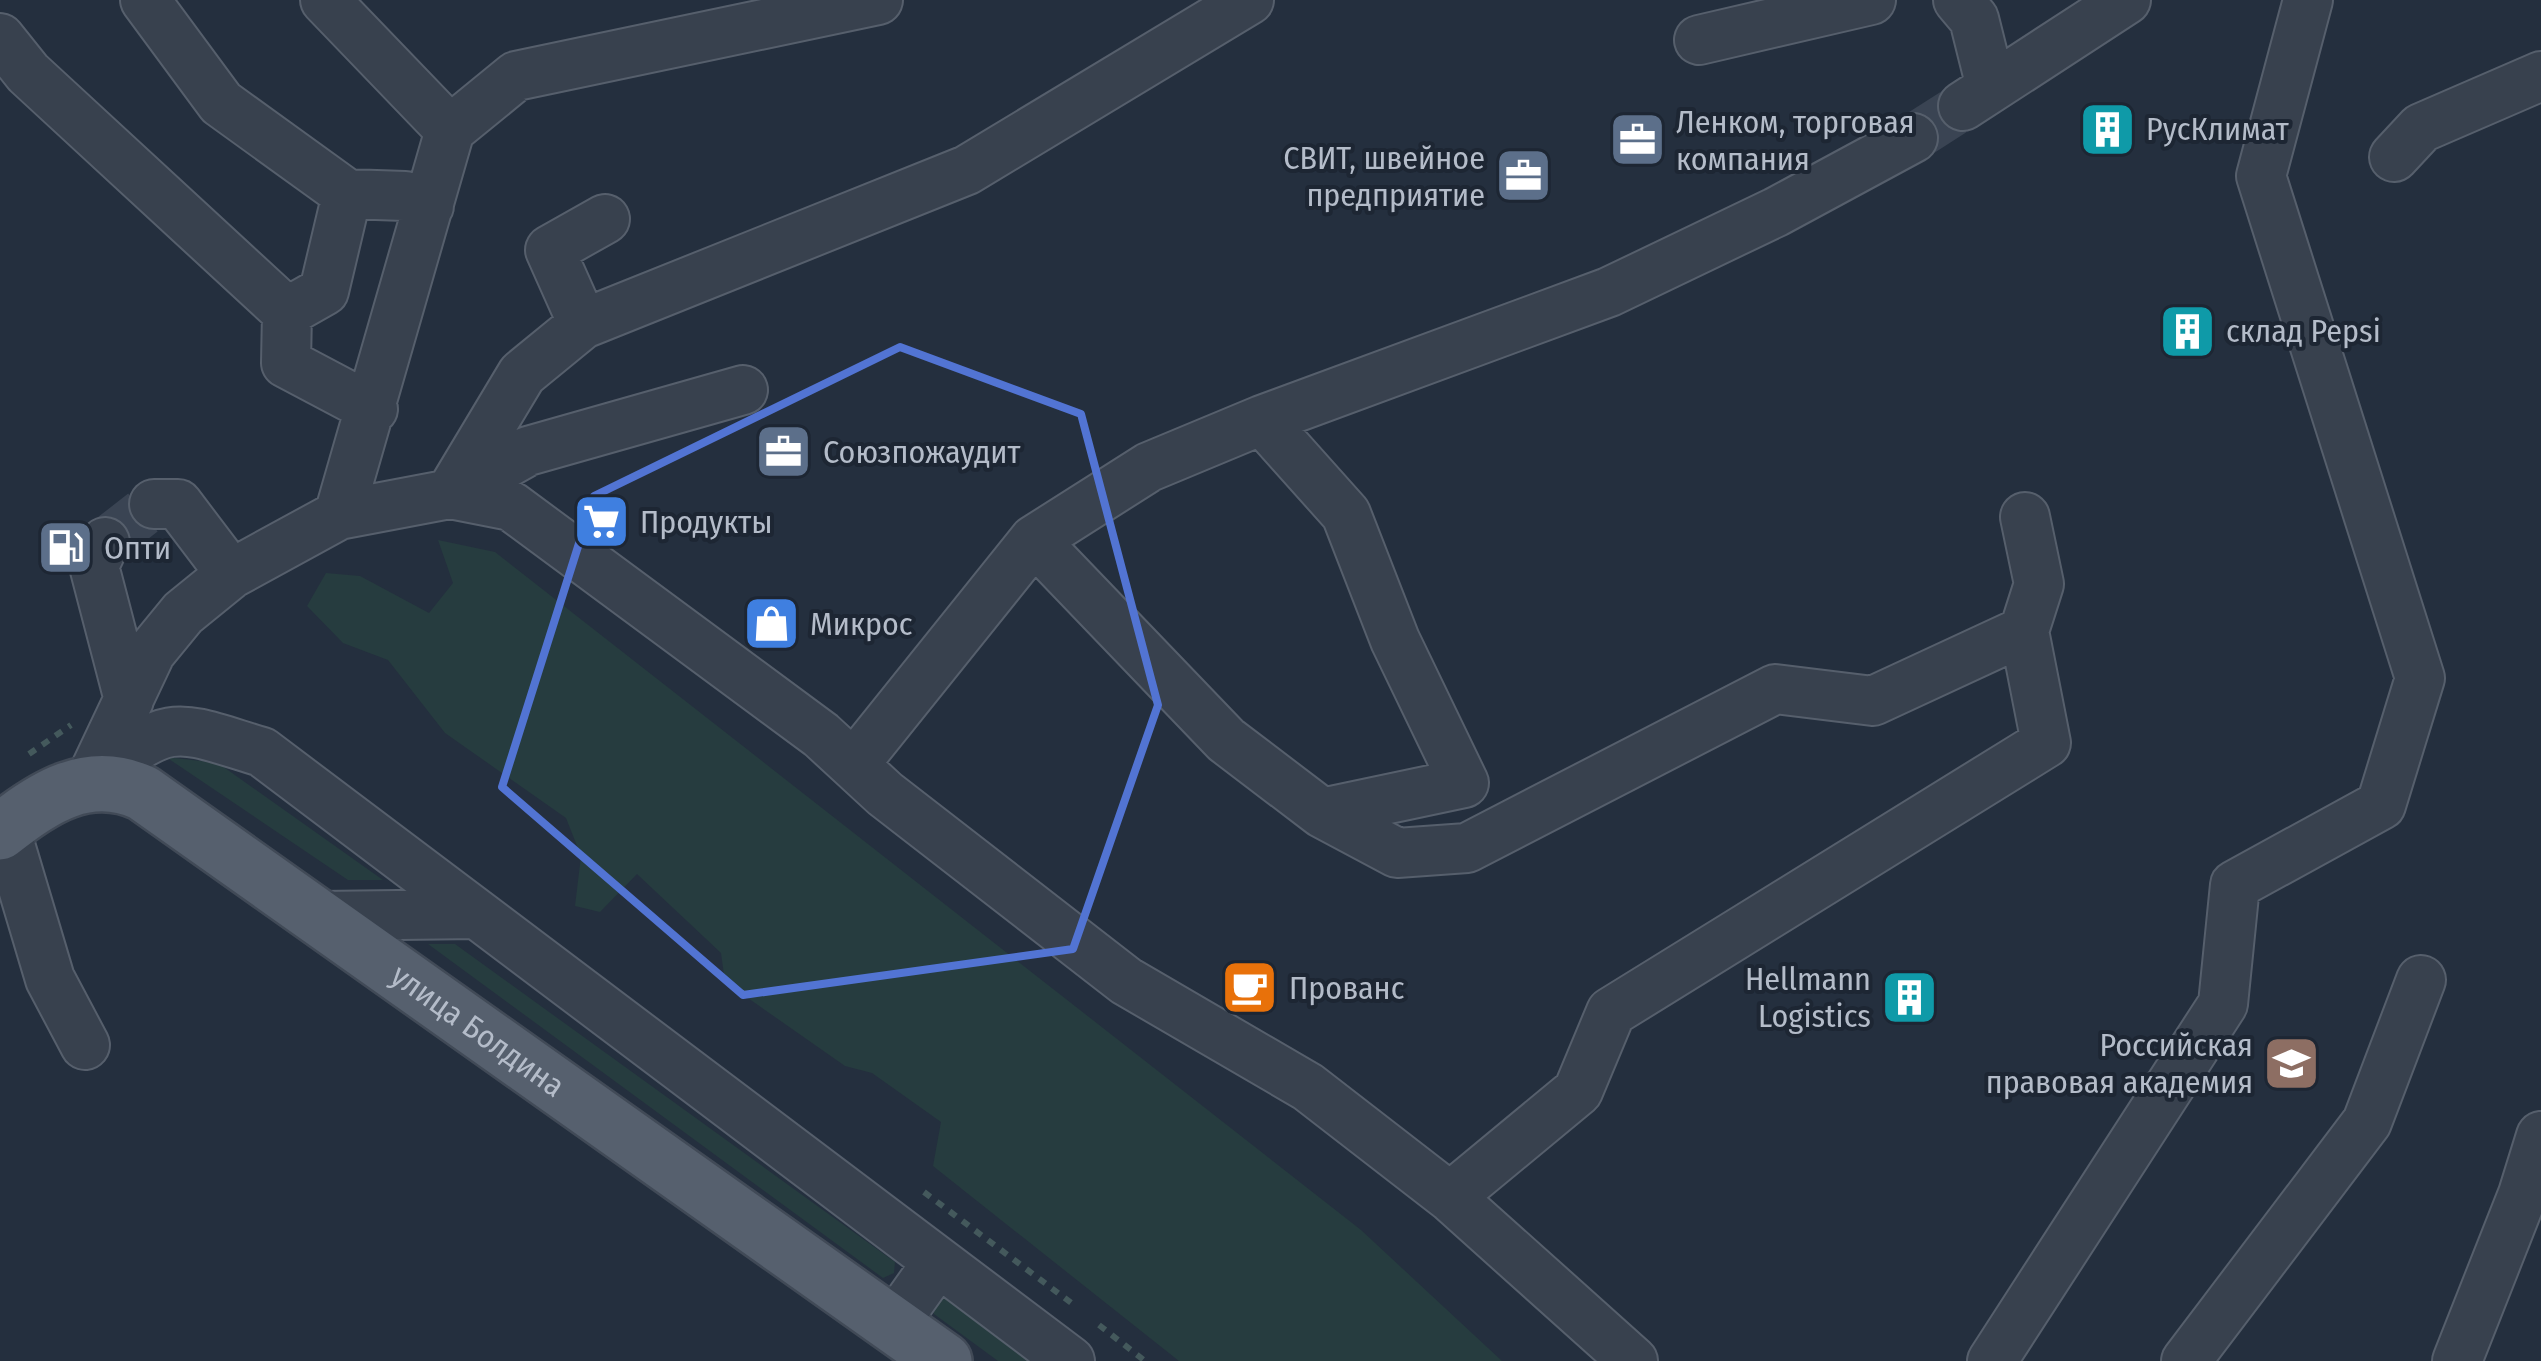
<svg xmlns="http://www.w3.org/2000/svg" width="2541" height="1361" viewBox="0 0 2541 1361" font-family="'Fira Sans Condensed',sans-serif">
  <rect width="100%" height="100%" fill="#242f3e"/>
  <path fill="#263c3f" d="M438 540 495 552 1361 1230 1502 1361H1179L933 1166 941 1122 872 1073 845 1066 725 982 721 953 637 874 600 912 575 906 581 856 566 818 445 733 388 660 343 643 307 606 326 573 360 576 429 613 453 583Z
    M166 757 218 763 383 880H348Z
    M428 944H455L895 1262 894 1273 883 1278Z
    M945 1298 1030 1361H998L934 1314 933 1301Z"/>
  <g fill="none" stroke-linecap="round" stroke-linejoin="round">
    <path stroke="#3a4453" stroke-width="48" stroke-dasharray="48 24" stroke-linecap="butt" d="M1913 138 1963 106
      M105 542 154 504"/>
    <defs>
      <path id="minor" d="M145 0 221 103 347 194 405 196 429 206
        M325 0 450 130
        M1958 0 1974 19 1991 87
        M0 38 28 73 287 312 286 363 373 409
        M1699 40 1871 0
        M1963 106 2126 0
        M2394 157 2421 128 2541 76
        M287 312 324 291 347 194
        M583 324 550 250 605 219
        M1262 420 1609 292 1776 212 1913 138
        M453 493 528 451 743 390
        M450 494 511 506 821 735 885 794 1126 981 1308 1087 1450 1197 1633 1361
        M154 504H178L231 574
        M339 515 450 494 522 374 583 324 967 170 1249 0
        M1034 540 1149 467 1262 420 1346 514 1395 640 1464 783 1322 813
        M105 542 94 566 129 700
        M855 763 1034 540 1226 740 1322 813 1397 853 1467 848 1775 689 1873 701 2024 631
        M99 774C173 716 176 726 262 752L1070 1361
        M90 781 151 652 183 613 231 574 339 515 450 130 516 76 878 0
        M5 828 50 979 85 1045
        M320 916 477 914
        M1450 1197 1578 1091 1611 1012 2046 743 2024 631 2039 584 2025 517
        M893 1325 937 1263
        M1992 1361 2223 1004 2235 885 2381 805 2420 678 2261 176 2308 0
        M2186 1361 2367 1122 2421 980
        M2457 1361 2523 1194 2541 1136"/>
      <g id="major">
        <path id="s1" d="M0 832C43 797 89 768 143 793L944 1361"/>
      </g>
    </defs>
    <use href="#minor" stroke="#565f6c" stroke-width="52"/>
    <use href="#major" stroke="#414a57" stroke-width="60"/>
    <path stroke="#44595c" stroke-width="6" stroke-dasharray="8 8" stroke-linecap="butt" d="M29 754 71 725
      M924 1192 1074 1305
      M1099 1325 1145 1361"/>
    <use href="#minor" stroke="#38414e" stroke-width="48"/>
    <use href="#major" stroke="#56606e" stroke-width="55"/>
  </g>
  <path fill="none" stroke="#5274d3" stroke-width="8" stroke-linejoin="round" d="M900 347 1081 414 1158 705 1073 949 743 995 502 787 594 496Z"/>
  <defs>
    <symbol id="building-square" viewBox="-11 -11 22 22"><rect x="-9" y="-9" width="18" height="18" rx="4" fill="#0f9aa8" stroke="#1d2633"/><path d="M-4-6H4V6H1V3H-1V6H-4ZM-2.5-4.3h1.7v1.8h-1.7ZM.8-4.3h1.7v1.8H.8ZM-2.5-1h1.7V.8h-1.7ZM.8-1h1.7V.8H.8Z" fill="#fff"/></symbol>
    <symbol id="office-square" viewBox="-11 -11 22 22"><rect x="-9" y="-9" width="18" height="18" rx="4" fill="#5c6f8a" stroke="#1d2633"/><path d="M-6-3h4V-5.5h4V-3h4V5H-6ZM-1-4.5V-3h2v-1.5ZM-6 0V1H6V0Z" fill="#fff"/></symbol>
    <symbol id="supermarket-square" viewBox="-11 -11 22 22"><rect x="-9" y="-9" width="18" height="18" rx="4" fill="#3f7fe0" stroke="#1d2633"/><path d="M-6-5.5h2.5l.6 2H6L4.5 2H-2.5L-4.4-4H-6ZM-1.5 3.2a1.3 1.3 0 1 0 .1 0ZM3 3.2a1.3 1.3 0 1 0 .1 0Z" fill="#fff"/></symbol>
    <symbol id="fuel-square" viewBox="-11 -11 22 22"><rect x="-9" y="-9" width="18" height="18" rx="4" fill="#5c6f8a" stroke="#1d2633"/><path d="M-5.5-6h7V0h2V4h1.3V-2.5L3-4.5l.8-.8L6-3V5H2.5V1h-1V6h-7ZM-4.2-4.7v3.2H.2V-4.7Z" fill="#fff"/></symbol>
    <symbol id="shop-square" viewBox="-11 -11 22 22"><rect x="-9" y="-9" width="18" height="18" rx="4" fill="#3f7fe0" stroke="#1d2633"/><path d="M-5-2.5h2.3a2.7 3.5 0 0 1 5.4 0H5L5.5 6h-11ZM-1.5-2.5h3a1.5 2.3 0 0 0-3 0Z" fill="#fff"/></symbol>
    <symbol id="cafe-square" viewBox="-11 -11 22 22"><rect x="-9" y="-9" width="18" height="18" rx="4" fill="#e8710a" stroke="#1d2633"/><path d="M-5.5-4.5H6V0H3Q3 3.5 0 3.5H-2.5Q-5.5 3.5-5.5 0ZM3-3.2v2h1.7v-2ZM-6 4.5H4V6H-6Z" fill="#fff"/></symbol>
    <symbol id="university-square" viewBox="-11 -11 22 22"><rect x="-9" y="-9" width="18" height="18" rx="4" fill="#8d6e63" stroke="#1d2633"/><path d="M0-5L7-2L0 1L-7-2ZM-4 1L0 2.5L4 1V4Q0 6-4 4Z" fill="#fff"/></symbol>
  </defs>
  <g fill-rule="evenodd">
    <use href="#building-square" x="2076" y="98" width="63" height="63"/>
    <use href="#office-square" x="1606" y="108" width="63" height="63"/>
    <use href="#office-square" x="1492" y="144" width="63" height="63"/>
    <use href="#building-square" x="2156" y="300" width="63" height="63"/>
    <use href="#office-square" x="752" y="420" width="63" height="63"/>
    <use href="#supermarket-square" x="570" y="490" width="63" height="63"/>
    <use href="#fuel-square" x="34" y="516" width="63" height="63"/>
    <use href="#shop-square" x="740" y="592" width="63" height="63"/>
    <use href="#cafe-square" x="1218" y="956" width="63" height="63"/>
    <use href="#building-square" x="1878" y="966" width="63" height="63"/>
    <use href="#university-square" x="2260" y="1032" width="63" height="63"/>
  </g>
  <g text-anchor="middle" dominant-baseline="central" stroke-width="8" stroke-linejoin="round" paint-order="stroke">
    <g font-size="32" fill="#b4bcc9" stroke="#1d2633" text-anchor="start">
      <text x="1676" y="122">Ленком, торговая<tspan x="1676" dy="37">компания</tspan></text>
      <text x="2146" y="129">РусКлимат</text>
      <text x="1485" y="158" text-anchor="end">СВИТ, швейное<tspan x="1485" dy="37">предприятие</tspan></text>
      <text x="2226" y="331">склад Pepsi</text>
      <text x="823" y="452">Союзпожаудит</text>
      <text x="640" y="522">Продукты</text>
      <text x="104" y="548">Опти</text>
      <text x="810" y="624">Микрос</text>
      <text x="1871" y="979" text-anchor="end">Hellmann<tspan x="1871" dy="37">Logistics</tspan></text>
      <text x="1289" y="988">Прованс</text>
      <text x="2253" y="1045" text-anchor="end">Российская<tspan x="2253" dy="37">правовая академия</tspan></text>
    </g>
    <g font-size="32" fill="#b4bcc9" stroke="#1d2633">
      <text stroke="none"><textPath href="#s1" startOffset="568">улица Болдина</textPath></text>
    </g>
  </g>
</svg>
